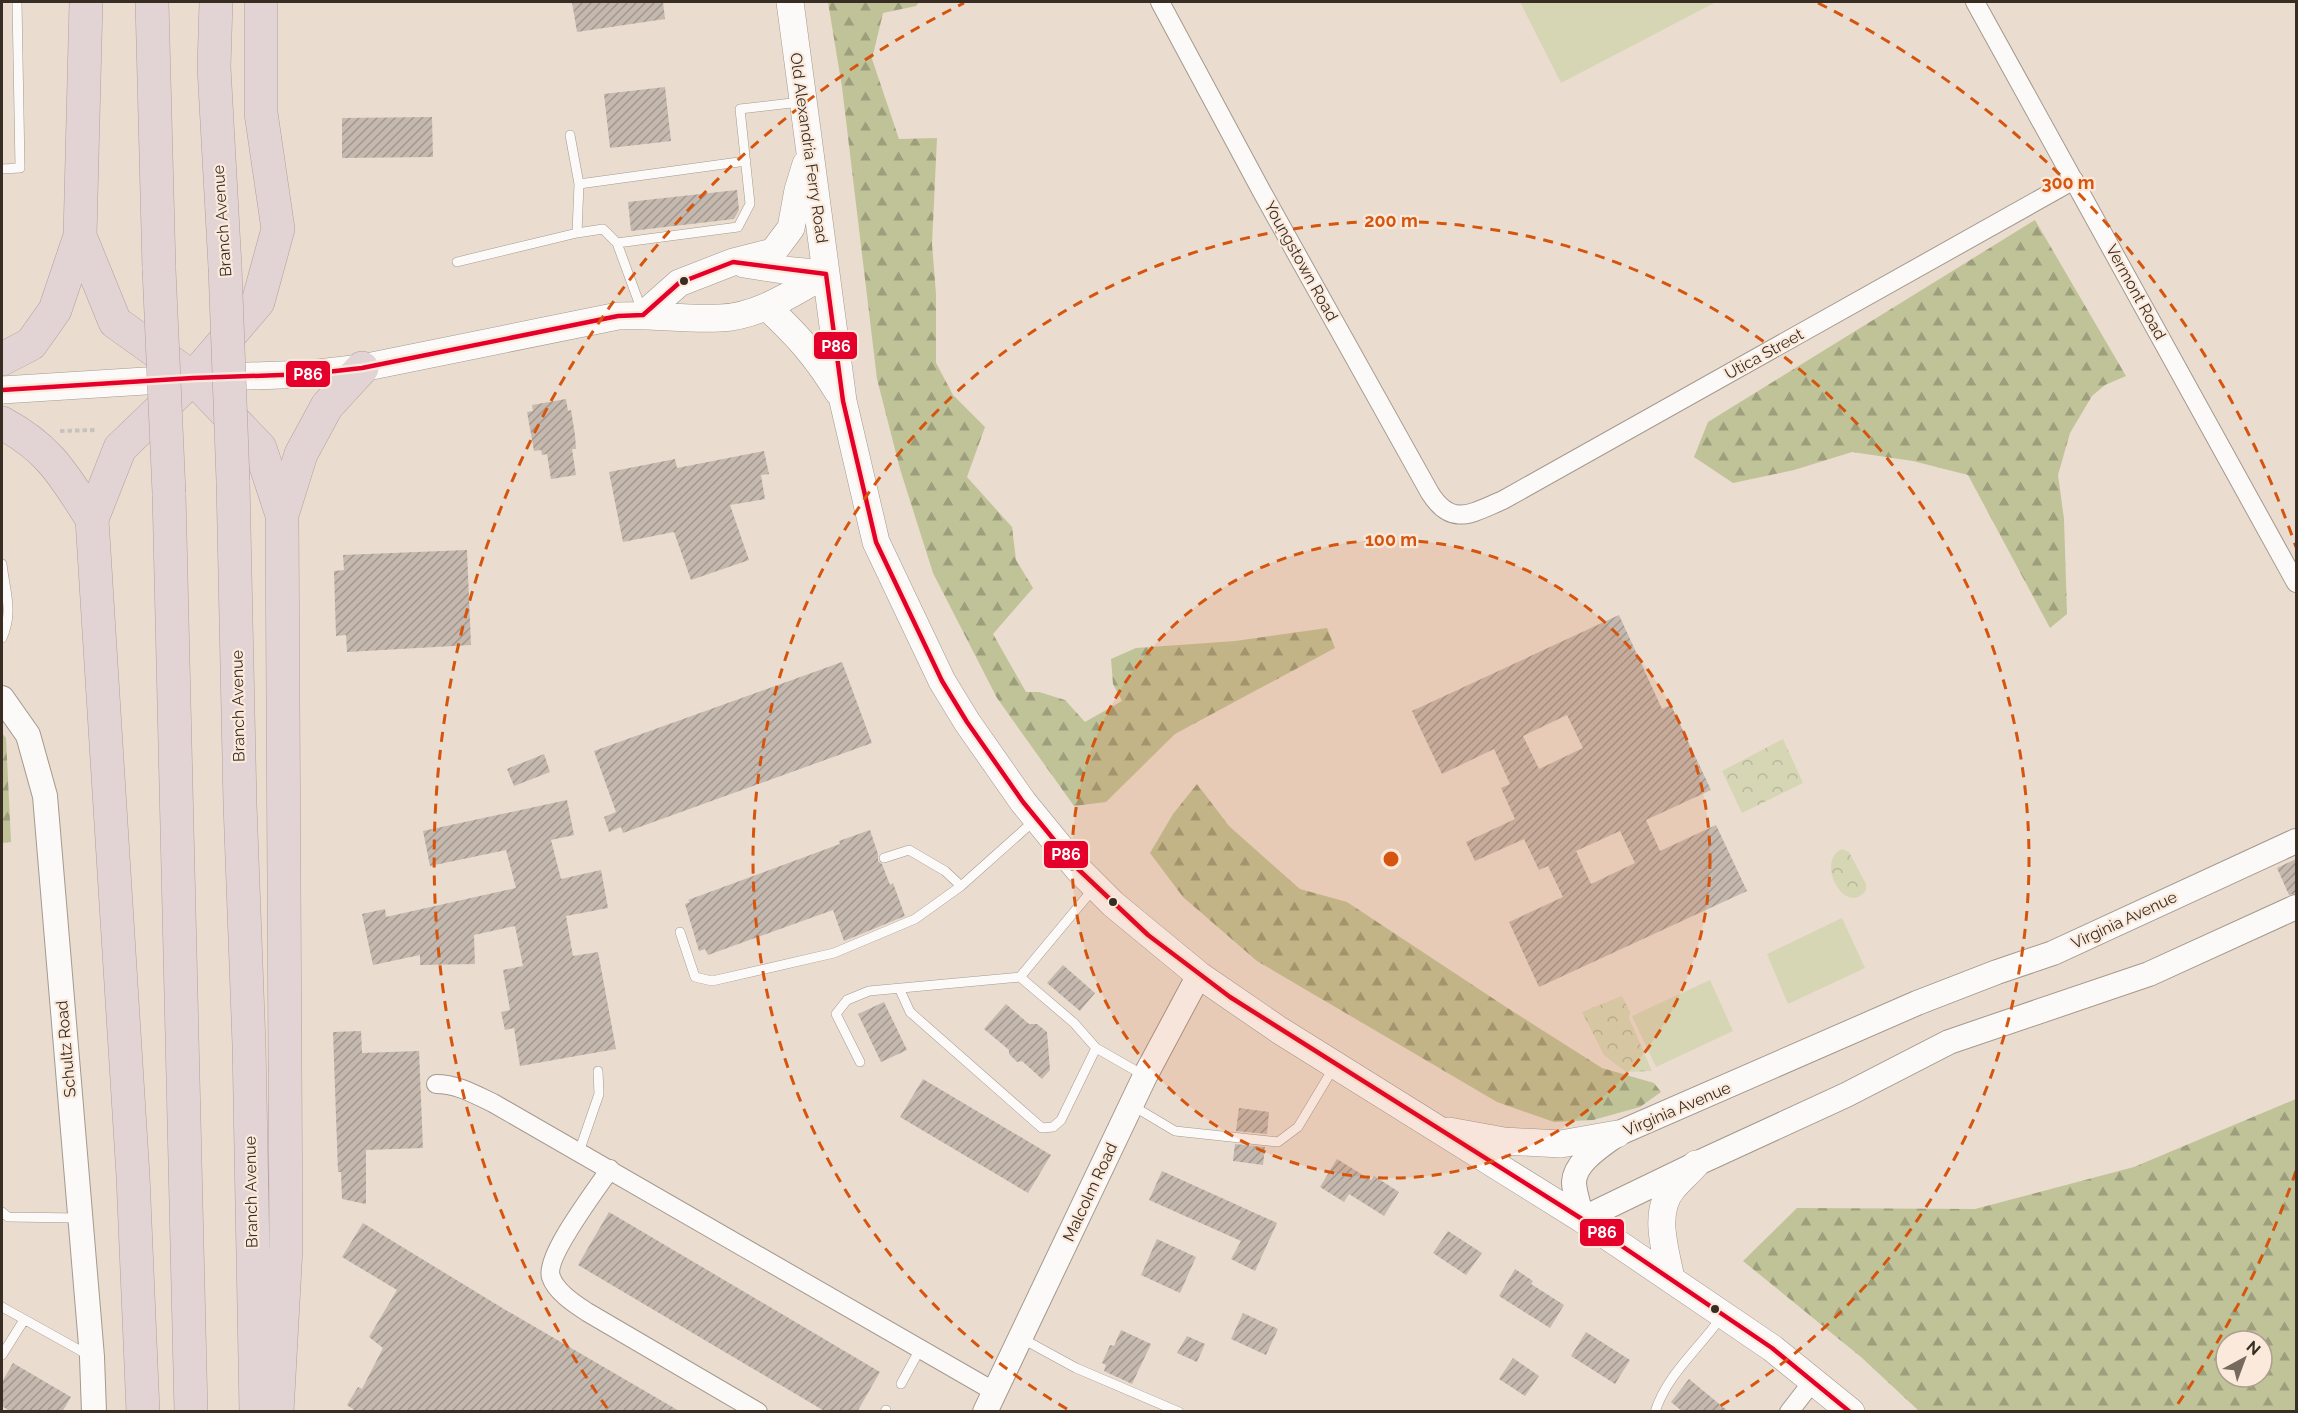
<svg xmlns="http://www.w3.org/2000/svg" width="2298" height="1413" viewBox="0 0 2298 1413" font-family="Raleway,sans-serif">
  <defs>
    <pattern id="forest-firs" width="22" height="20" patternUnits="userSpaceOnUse" patternTransform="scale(1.5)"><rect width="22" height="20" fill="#c0c298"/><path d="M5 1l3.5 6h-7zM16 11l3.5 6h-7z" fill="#9d9e7c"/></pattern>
    <pattern id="park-crowns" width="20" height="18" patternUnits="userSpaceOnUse" patternTransform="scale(1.5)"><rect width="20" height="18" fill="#d6d6b5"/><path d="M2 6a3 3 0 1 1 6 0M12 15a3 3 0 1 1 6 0" fill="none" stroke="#b8b89b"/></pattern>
    <pattern id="building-hatch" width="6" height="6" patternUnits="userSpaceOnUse" patternTransform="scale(1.5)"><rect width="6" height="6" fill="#c5b9af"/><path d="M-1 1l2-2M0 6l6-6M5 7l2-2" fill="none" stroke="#a1978e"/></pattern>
  </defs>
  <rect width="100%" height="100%" fill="#eadcce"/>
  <path fill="#d6d6b5" d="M1520 2H1716L1561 83Z
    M1842 918 1865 968 1788 1004 1767 954Z
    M1710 980 1733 1031 1656 1067 1632 1016Z"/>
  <path fill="url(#forest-firs)" fill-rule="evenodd" d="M828 2H919L916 6 883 13 872 59 899 139 937 138 932 244 936 294V363L953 395 985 427 967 477 1012 527 1016 560 1033 588 993 634 1026 692H1039L1065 700 1085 722 1122 701 1113 684 1111 659 1136 648 1235 641 1327 628 1335 648 1175 734 1106 802 1074 806 997 698 933 573 900 469 877 379 842 87Z
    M2035 220 2126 376 2105 385 2092 396 2070 433 2058 475 2064 519 2067 614 2050 628 1968 475 1913 461 1852 452 1794 470 1733 483 1694 457 1708 422Z
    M2 733 6 738 11 842 2 843Z
    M1197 784 1229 826 1300 889 1347 902 1506 1007 1602 1068 1654 1083 1661 1092 1640 1107 1593 1120 1554 1122 1497 1102 1257 961 1183 897 1150 853 1173 814Z
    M2296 1099V1411H1919L1861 1357 1743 1261 1797 1208 1975 1209 2134 1167ZM2226 1341H2262V1377H2226Z"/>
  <path fill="url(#park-crowns)" d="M1783 739 1803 783 1742 813 1722 771Z
    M1842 849 1849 852 1866 884V890C1846 919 1814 861 1842 849Z
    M1622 996 1630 1012 1629 1018 1652 1071 1626 1072 1604 1055 1582 1012Z"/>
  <path fill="url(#building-hatch)" fill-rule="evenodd" d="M572 2H663L665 19 577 32Z
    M665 87 671 141 610 148 604 94Z
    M432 117 433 157 342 158V118Z
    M737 190 739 210 734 219 631 231 628 202Z
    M566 399 568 411 571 410 575 435 576 449H572L576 475 551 479 547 454 542 455 541 450 534 451 527 412 533 411 532 405Z
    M764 451 769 474 761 475 765 499 730 505 749 560 691 580 674 532 623 542 609 472 675 459 677 468Z
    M467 550 471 645 347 652 346 635 336 636 334 571 344 570 343 555Z
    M1619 615 1662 709 1671 705 1711 790 1646 820 1660 851 1716 825 1747 891 1539 987 1509 922 1563 897 1548 866 1539 870 1524 839 1475 861 1466 842 1515 819 1501 788 1510 784 1494 749 1442 774 1412 711ZM1567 715 1583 748 1539 769 1523 736ZM1620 831 1635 863 1591 884 1576 851Z
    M842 662 872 743 623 833 621 827 609 832 604 817 616 812 594 751Z
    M544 754 550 772 514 786 507 769Z
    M567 800 574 835 551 840 561 879 601 870 608 908 566 916 573 956 598 952 616 1049 520 1066 514 1028 505 1030 501 1012 510 1010 503 970 523 966 515 926 474 935 475 964 420 965V955L373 965 362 914 385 909 386 917 516 888 506 850 430 866 423 831Z
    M870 830 878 854V861L882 864 890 885 893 883 905 916 844 941 833 910 708 955 705 949 699 951 685 904 690 902 688 900 840 844 839 841Z
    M2296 859V893L2289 895 2277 868Z
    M1063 965 1095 993 1080 1011 1047 983Z
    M884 1002 907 1050 881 1062 858 1014Z
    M1006 1004 1029 1024H1037L1047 1032 1050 1070 1042 1079 1022 1061 1017 1062 1009 1054V1050L984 1029Z
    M361 1031 362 1053 419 1051 423 1148 366 1150V1204L342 1199 341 1172H338L333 1032Z
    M923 1079 1051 1155 1028 1193 900 1117Z
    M1239 1108 1269 1112 1267 1134 1236 1131Z
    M1235 1144 1265 1147 1263 1165 1233 1161Z
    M1337 1159 1371 1180 1374 1176 1399 1192 1384 1216 1349 1194 1344 1202 1320 1187Z
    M1162 1171 1277 1223 1255 1271 1231 1259 1241 1241 1149 1200Z
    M609 1212 880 1372 857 1412H826L578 1265Z
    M363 1223 504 1309 681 1412H357L347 1405 358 1387 362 1389 383 1348 369 1337 397 1290 342 1257Z
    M1448 1231 1482 1253 1466 1275 1433 1253Z
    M1157 1239 1196 1257 1180 1293 1141 1275Z
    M1515 1269 1533 1281 1531 1284 1564 1305 1550 1328 1499 1296Z
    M1243 1313 1278 1329 1266 1355 1231 1339Z
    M1121 1330 1151 1344 1132 1384 1104 1371 1106 1365 1102 1363 1110 1345 1114 1346Z
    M1586 1332 1630 1360 1615 1384 1571 1356Z
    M1187 1336 1205 1344 1197 1362 1177 1353Z
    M1513 1358 1539 1376 1525 1396 1499 1379Z
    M13 1363 71 1397 62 1412H11L2 1406V1382Z
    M1689 1379 1729 1412H1683L1671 1402Z"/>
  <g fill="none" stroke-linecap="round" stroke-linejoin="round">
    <defs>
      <path id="service" d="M570 135 579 184
        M2 169 20 168 17 2
        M577 233 579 184 746 161
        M617 243 642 311
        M457 262 577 233 603 229 617 243 738 227 750 204 740 109 800 102
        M2 564C5 591 14 612 2 638
        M884 858 909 850 945 871 961 886
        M1094 888 1020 977 1074 1023 1096 1048
        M680 932 695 977 712 981 834 953 915 919 961 886 1035 820
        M900 990 910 1012 1042 1128 1053 1127 1061 1120 1096 1048 1145 1076
        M860 1062 836 1014 847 1000 869 991 1020 977
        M1133 1106 1175 1131 1278 1142 1298 1127 1334 1067
        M579 1152 599 1094 598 1071
        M2 1212 8 1217 78 1218
        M2 1307 90 1356
        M1021 1338 1076 1368 1179 1412
        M2 1355 24 1320
        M901 1384 920 1349
        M885 1412 886 1410
        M1655 1412C1667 1374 1700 1348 1722 1316"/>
      <path id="minor" d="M1160 2 1262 192 1430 493C1452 528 1472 513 1503 500L2074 180
        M1975 2 2296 583
        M436 1084C457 1084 474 1094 493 1103L995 1392
        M610 1169C597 1189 544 1257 551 1277 556 1292 575 1304 587 1312L758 1412
        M1789 1412 1813 1381"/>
      <path id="tertiary" d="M2 698 28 735 45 796 92 1357 94 1412
        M2296 841 2053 953 1997 972 1917 1003 1617 1134C1603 1145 1575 1161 1574 1182 1574 1193 1580 1208 1582 1219L1696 1164 1846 1095 1949 1042 2149 974 2296 907
        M985 1412 1145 1076 1199 975"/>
      <path id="secondary" d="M790 2 843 401 876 542 942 681 967 722 1023 802 1078 869 1113 904 1199 975 1279 1030 1582 1219 1772 1348 1851 1412
        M744 264 783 270 826 274
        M767 307C798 336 816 356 838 392
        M643 315 679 283 733 262 773 252 791 228 798 190 806 164
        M2 390 193 378 309 374 362 368 618 316C652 314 686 320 720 318 758 317 794 292 826 274
        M1449 1131 1504 1141 1561 1144 1617 1134
        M1671 1279C1666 1251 1652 1213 1673 1188 1680 1180 1689 1172 1696 1164"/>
      <path id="motorway" d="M152 2 159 269
        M216 2 214 67 225 267
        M80 236 115 322 193 378 260 448 282 515
        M2 359 31 344 55 310 80 236 86 2
        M2 423C50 449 63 474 92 519
        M233 481 240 804 249 1044 256 1412
        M169 493 191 1412
        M143 1412 133 1176 92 519 120 448 193 378 258 302 278 229 261 113V2
        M277 1412 286 1248 282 515 301 454 327 406 362 368"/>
    </defs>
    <use href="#service" stroke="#a4998e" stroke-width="10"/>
    <use href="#minor" stroke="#a4998e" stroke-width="20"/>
    <use href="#tertiary" stroke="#a4998e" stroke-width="26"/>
    <use href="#secondary" stroke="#a4998e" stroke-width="28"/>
    <use href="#motorway" stroke="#b39f9c" stroke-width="34"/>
    <path stroke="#c7c2be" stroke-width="4" stroke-dasharray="4.5 3" stroke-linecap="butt" d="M60 431 96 430"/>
    <use href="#service" stroke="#fcfaf8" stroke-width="9"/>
    <use href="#minor" stroke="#fcfaf8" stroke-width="18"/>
    <use href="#tertiary" stroke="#fcfaf8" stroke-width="24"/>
    <use href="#secondary" stroke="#fcfaf8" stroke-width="27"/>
    <use href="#motorway" stroke="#e2d3d5" stroke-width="33"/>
    <defs>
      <path id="motorway-bridge" d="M225 267 233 481
        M159 269 169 493"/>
    </defs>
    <use href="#motorway-bridge" stroke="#b39f9c" stroke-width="34" stroke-linecap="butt"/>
    <use href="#motorway-bridge" stroke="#e2d3d5" stroke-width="33"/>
    <defs>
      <path id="bus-1" d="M2 390 193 378 309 374 362 368 618 316 643 315 679 283 733 262 826 274 843 401 876 542 942 681 967 722 1023 802 1078 869 1148 935 1230 997 1582 1219 1772 1348 1850 1412"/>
    </defs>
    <use href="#bus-1" stroke="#fbeadb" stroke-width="9"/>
    <use href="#bus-1" stroke="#e4002b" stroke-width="4.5"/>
  </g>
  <circle cx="1391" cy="859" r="319" fill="#d6550e" fill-opacity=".12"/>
  <g fill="none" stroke="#d6550e" stroke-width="3" stroke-dasharray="10 8">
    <circle cx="1391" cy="859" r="319"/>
    <path d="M1067 1409A638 638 0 1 1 1715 1409"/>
    <path d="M2296 1171A957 957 0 0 1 2175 1408M607 1408A957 957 0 0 1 964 3M1818 3A957 957 0 0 1 2296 547"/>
  </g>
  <g fill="#372d23" stroke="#fbeadb" stroke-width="2">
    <circle cx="684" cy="281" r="5"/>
    <circle cx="1113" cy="902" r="5"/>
    <circle cx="1715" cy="1309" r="5"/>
  </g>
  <g text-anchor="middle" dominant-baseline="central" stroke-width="4.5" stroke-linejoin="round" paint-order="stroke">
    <g font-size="16" fill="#372d23" stroke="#fbeadb">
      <text transform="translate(809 148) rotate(82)">Old Alexandria Ferry Road</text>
      <text transform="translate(222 221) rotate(-94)">Branch Avenue</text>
      <text transform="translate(1301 261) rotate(61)">Youngstown Road</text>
      <text transform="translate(2136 292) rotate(61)">Vermont Road</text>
      <text transform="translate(1764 354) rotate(-29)">Utica Street</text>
      <text transform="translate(238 706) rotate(-91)">Branch Avenue</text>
      <text transform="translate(2124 920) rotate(-25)">Virginia Avenue</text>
      <text transform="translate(66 1049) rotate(-95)">Schultz Road</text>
      <text transform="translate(1677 1109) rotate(-23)">Virginia Avenue</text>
      <text transform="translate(251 1192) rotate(-91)">Branch Avenue</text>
      <text transform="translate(1090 1192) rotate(-65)">Malcolm Road</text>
    </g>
  </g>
  <circle cx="1391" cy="859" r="9" fill="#d6550e" stroke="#fbeadb" stroke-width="3"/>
  <g font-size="18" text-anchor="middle" font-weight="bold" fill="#d6550e" stroke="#fbeadb" stroke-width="4.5" stroke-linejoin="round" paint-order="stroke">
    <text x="2068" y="189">300 m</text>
    <text x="1391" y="227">200 m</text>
    <text x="1391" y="546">100 m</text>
  </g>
  <g stroke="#fbeadb" stroke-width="2">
    <rect x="813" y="331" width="45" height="29" rx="6" fill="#e4002b"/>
    <rect x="285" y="360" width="46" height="28" rx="6" fill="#e4002b"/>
    <rect x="1043" y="840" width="46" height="29" rx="6" fill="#e4002b"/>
    <rect x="1579" y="1218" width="46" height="29" rx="6" fill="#e4002b"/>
  </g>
  <g font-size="16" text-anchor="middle" font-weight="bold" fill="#fff">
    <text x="836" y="352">P86</text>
    <text x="308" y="380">P86</text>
    <text x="1066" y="860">P86</text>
    <text x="1602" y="1238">P86</text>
  </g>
  <rect width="2298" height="1413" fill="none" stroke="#372d23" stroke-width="6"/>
  <g transform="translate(2244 1359) rotate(41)"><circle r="28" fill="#fbeadb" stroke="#ad9e91" stroke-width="1.5"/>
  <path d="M0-4.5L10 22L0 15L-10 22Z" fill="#766a5f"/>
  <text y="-9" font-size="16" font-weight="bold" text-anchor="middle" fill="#372d23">N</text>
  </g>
</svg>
